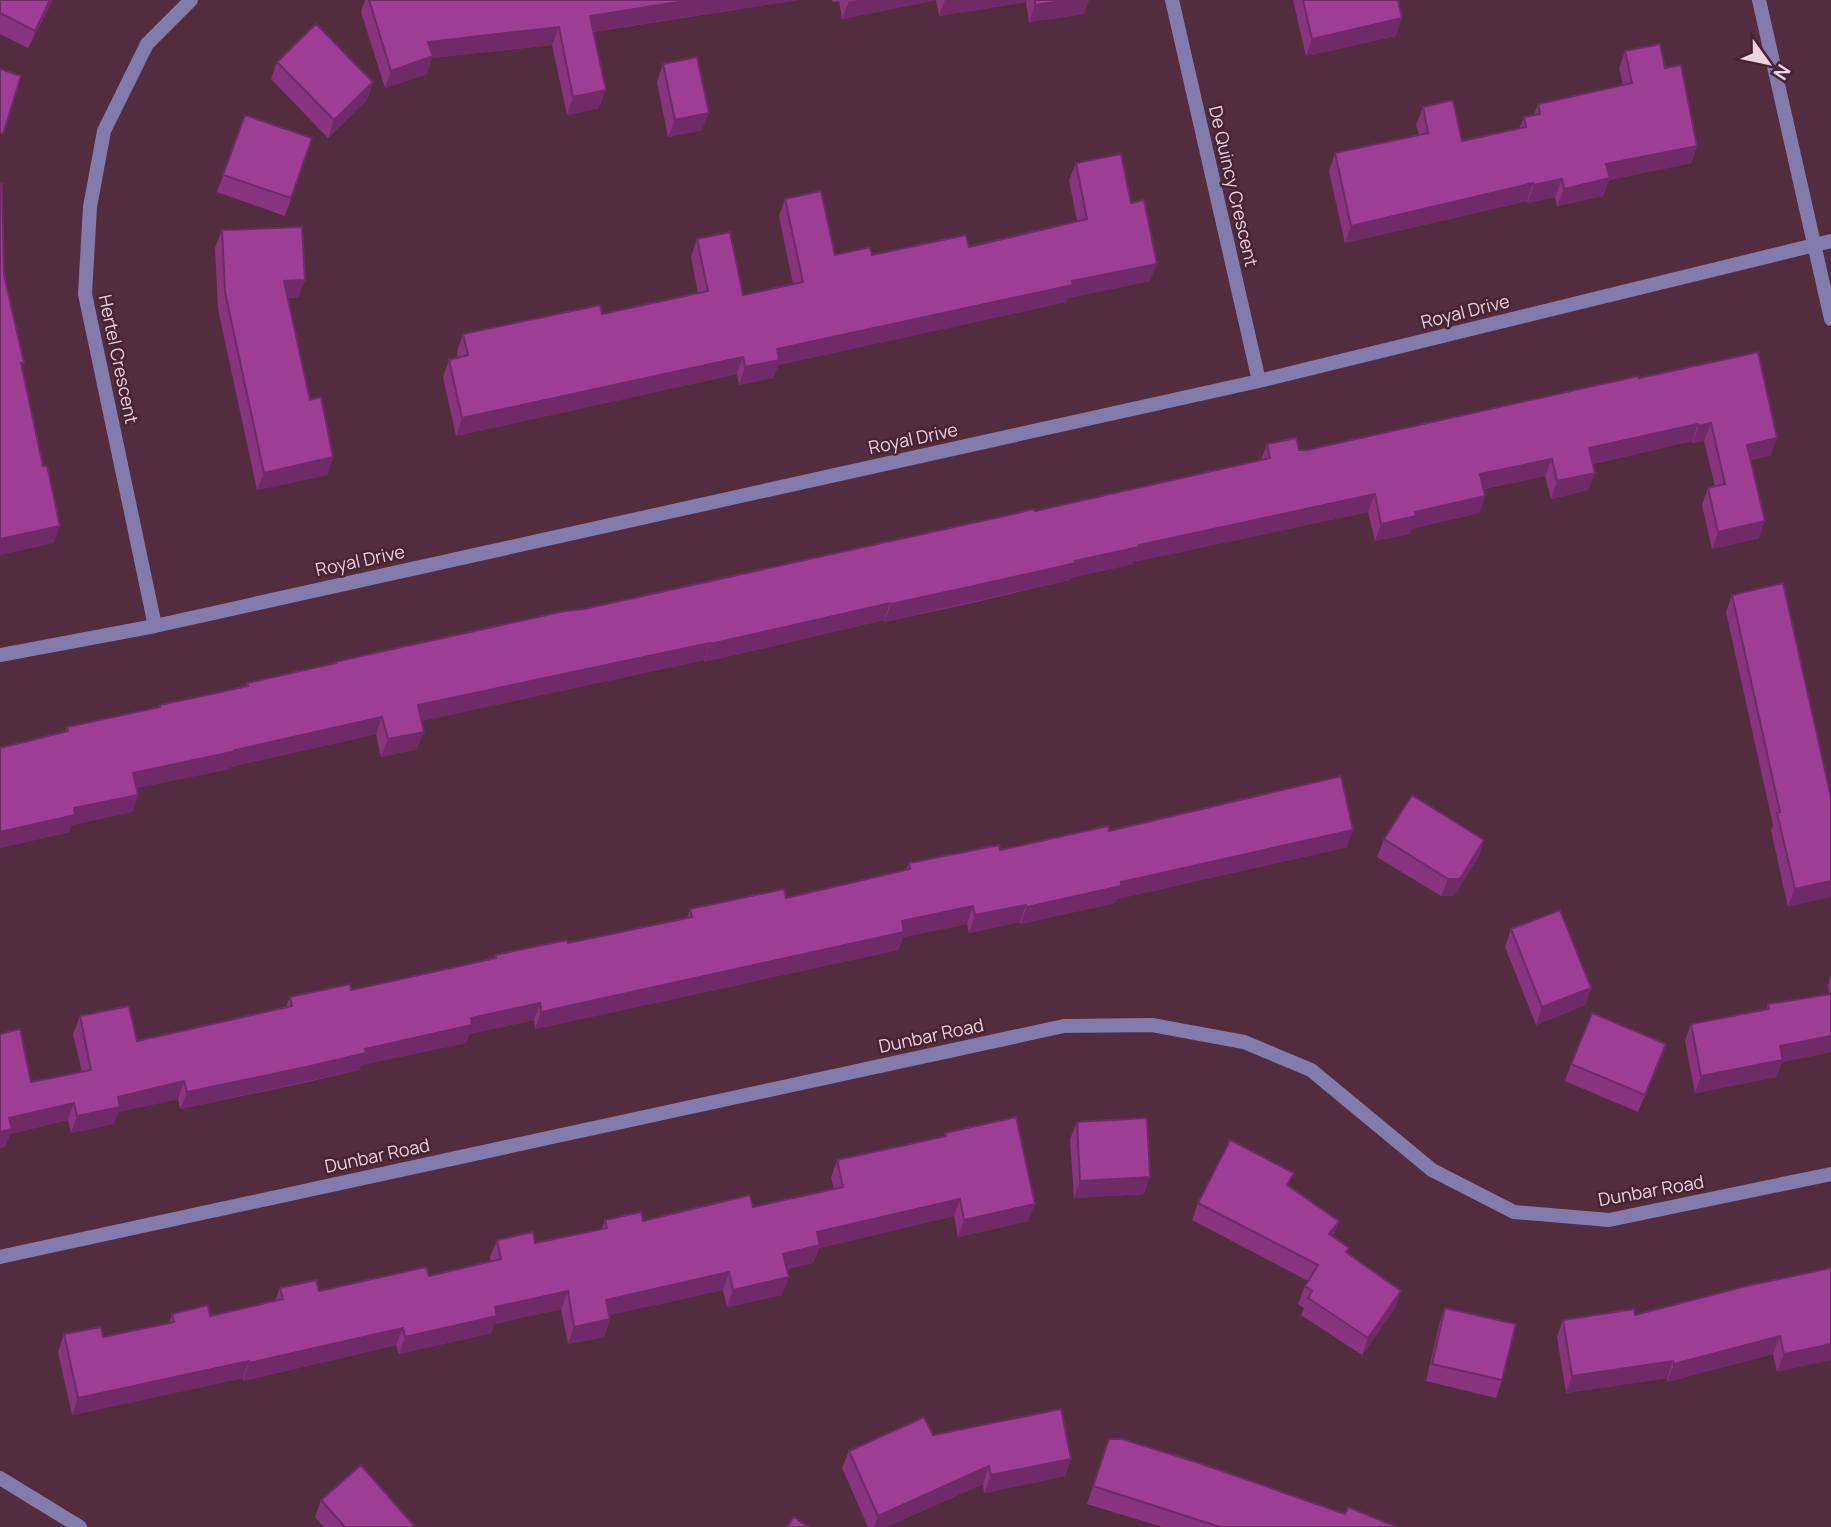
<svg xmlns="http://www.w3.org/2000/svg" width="1831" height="1527" viewBox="0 0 1831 1527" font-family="Manrope,sans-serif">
  <rect width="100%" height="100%" fill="#532d3f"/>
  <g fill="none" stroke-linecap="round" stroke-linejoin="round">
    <path stroke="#847bad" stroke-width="14" d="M1172 0 1259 381
      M1759 0 1831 319
      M155 626 85 294 90 207 104 131 147 44 191 0
      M0 655 155 626 1259 381 1831 241
      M0 1257 1064 1026 1152 1025 1244 1042 1311 1070 1432 1170 1514 1212 1609 1220 1831 1174
      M0 1478 80 1527"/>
  </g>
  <path fill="#88347f" d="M0 0H53L28 48 0 34Z
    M365 0H797L593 32 599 108 567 115 552 45 432 58 427 74 385 88 361 12Z
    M832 0H1089L1084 14 1029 22 1026 2 939 16 936 0 842 19 839 1 833 2Z
    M1293 0H1398L1396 36 1306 56Z
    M1625 51 1665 68 1697 146 1691 163 1609 180 1603 196 1557 206 1555 197 1527 203V201L1345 243 1329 171 1335 153 1419 135 1416 125 1423 107 1462 141 1519 129 1524 117 1534 115 1538 104 1623 85 1619 68Z
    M277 62 373 82 367 100 328 138 271 79Z
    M663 64 702 130 668 137 657 82Z
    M245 115 312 138 285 216 217 192Z
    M1076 163 1131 203 1150 281 1068 298 1066 302 778 365 773 378 739 385 737 374 456 436 443 377 449 360 458 358 457 352 463 334 602 314 698 293 691 257 697 239 743 295 793 284 779 216 785 199 835 255H872L969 247 1077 221 1069 180Z
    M222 230 305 280 298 297 288 298 310 400 333 457 327 475 257 490 218 309 215 248Z
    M1639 378 1771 455 1751 460 1759 538 1712 549 1702 505 1708 488 1715 486 1704 441 1692 443V441L1593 464 1588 490 1551 499 1545 476 1484 489 1485 496 1479 513 1411 529 1409 534 1375 541 1368 512 1133 562V564L1070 578 1069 580 972 603 884 622V620L704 662V660L421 721 417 749 381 757 376 734 230 767 229 769 136 788 138 795 132 812 71 825 69 832 0 848V748L65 732 67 727 159 707 160 705 246 686 247 683 335 663V662L1035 511 1261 460 1267 444 1299 450H1307Z
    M1732 595 1831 797 1788 907 1771 830 1773 825 1726 612Z
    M1109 831 1347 847 1117 899 1115 903 1020 924V922L969 933 967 924 903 937 898 950 535 1029 534 1020 469 1034 466 1043 361 1065 359 1070 299 1084 180 1109 178 1099 118 1112 114 1124 71 1133 68 1120 10 1134 5 1147 0 1148V1034L31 1082 82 1072 73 1034 80 1016 137 1041 286 1007 290 997 351 990 494 959 495 955 568 943 687 918 690 909 786 898 906 870 909 863 1000 850Z
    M1384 839 1484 840 1478 858 1454 896H1441L1377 857Z
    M1511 929 1591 988 1585 1005 1536 1025 1505 947Z
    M1831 975V1052L1782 1062 1776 1077 1695 1093 1685 1041 1691 1024 1766 1009 1768 1004 1829 994 1828 985Z
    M1666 1044 1638 1112 1565 1081 1571 1064Z
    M1077 1122 1144 1194 1074 1198 1070 1139Z
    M945 1133 1028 1221 958 1237 954 1216 819 1248 813 1263 787 1269 782 1295 727 1307 723 1290 609 1315 610 1319 604 1337 568 1344 561 1309 494 1324 491 1333 399 1354 396 1345 243 1381V1378L72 1415 58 1352 64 1334 103 1337 169 1323 172 1314 210 1316 275 1301 280 1288 319 1291 429 1276 491 1261 490 1257 497 1240 535 1243 602 1229 605 1220 643 1221 753 1207 834 1189 831 1178 837 1160 944 1136Z
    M1289 1186 1339 1221 1333 1236 1395 1308 1362 1355 1301 1315 1304 1308 1298 1304 1305 1286 1308 1281 1192 1220 1198 1203Z
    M1831 1268 1777 1372 1773 1354 1667 1382V1378L1566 1393 1557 1337 1563 1320 1635 1315Z
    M1445 1308 1502 1380 1496 1398 1426 1381 1439 1325Z
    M933 1435 1071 1459 1065 1476 984 1493 983 1484 886 1527H868L842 1468 849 1451Z
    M1109 1439 1345 1514 1397 1527H1162L1087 1504Z
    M321 1500 415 1527H324L315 1517Z"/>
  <path fill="#6f2b68" d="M50 0H53L28 48 35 31Z
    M691 0H797L584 33 590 16Z
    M859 0H936L842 19 849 2Z
    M945 0H1027L1026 2 939 16Z
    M1068 0H1089L1084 14 1029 22 1035 5Z
    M1402 18 1396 36 1306 56 1312 39Z
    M559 27 552 45 432 58 427 74 385 88 391 71 428 42Z
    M373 82 367 100 328 138 334 120Z
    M606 90 599 108 567 115 573 97Z
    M709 113 702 130 668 137 675 120Z
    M1697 146 1691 163 1609 180 1603 196 1557 206 1564 189 1606 164Z
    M1562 179 1555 197 1527 203 1534 185Z
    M1533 183 1527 201 1345 243 1351 226Z
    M1157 264 1150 281 1068 298 1066 302 778 365 773 378 739 385 745 367 777 349 1072 281Z
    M305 280 298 297 278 298 284 281Z
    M743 357 737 374 456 436 462 418Z
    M1711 423 1704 441 1692 443 1699 426Z
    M1698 424 1692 441 1583 466 1589 448Z
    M1777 438 1771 455 1741 462 1747 445Z
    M333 457 327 475 257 490 264 473Z
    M1552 459 1545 476 1474 491 1480 474Z
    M1595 473 1588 490 1551 499 1557 481Z
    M1375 494 1368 512 1133 562V564L1070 578 1069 580 884 622 891 604 1139 545Z
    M1485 496 1479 513 1411 529 1409 534 1375 541 1381 524 1415 512Z
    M1765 521 1759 538 1712 549 1718 532Z
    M60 526 54 543 0 555V539Z
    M890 603 884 620 704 662 710 644Z
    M710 643 704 660 412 723 418 705Z
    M382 717 376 734 230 767 229 769 127 790 133 773Z
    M424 732 417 749 381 757 388 739Z
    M138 795 132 812 71 825 69 832 0 848V832L74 808Z
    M1353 830 1347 847 1117 899 1115 903 1020 924 1027 907 1121 882Z
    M1484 840 1478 858 1454 896H1441L1448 879Z
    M1831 881V897L1788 907 1795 889Z
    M1026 905 1020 922 969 933 975 915Z
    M973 906 967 924 903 937 898 950 535 1029 541 1012 902 921Z
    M1591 988 1585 1005 1536 1025 1542 1007Z
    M540 1003 534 1020 469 1034 466 1043 361 1065 359 1070 180 1109 187 1092 365 1049 471 1018Z
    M1831 1036V1052L1782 1062 1776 1077 1695 1093 1701 1076 1780 1046Z
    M1666 1044 1660 1062 1638 1112Z
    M184 1081 178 1099 118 1112 114 1124 71 1133 77 1116 118 1097Z
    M74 1103 68 1120 10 1134 5 1147 0 1148V1132L9 1118Z
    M1150 1177 1144 1194 1074 1198 1080 1181Z
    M960 1199 954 1216 819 1248 813 1263 777 1271 783 1254 817 1232Z
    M1035 1204 1028 1221 958 1237 964 1220Z
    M1339 1221 1332 1238 1329 1234Z
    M729 1272 723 1290 600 1317 606 1300Z
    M789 1277 782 1295 727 1307 733 1290Z
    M568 1291 561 1309 494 1324 491 1333 399 1354 405 1337 495 1307Z
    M1401 1291 1395 1308 1362 1355 1368 1338Z
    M610 1319 604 1337 568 1344 574 1327Z
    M403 1328 396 1345 243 1381 249 1363Z
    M1780 1336 1773 1354 1667 1382 1674 1364Z
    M1831 1344V1360L1777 1372 1784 1354Z
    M249 1361 243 1378 72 1415 78 1398Z
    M1673 1361 1667 1378 1566 1393 1572 1376Z
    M1071 1459 1065 1476 984 1493 991 1475Z
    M989 1466 983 1484 886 1527H874L878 1516Z"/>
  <path fill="#9e3d94" stroke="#6f2b68" stroke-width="2" d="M0 0H50L35 31 0 13Z
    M369 0H691L590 16 606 90 573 97 559 27 428 42 433 56 391 71Z
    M1035 0H1068L1035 5Z
    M1303 0H1398L1402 18 1312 39Z
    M316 24 373 82 334 120 277 62Z
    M1660 44 1665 68 1681 65 1697 146 1606 164 1610 178 1564 189 1562 179 1534 185 1533 183 1351 226 1335 153 1428 133 1423 107 1453 100 1462 141 1526 127 1524 117 1540 114 1538 104 1632 83 1625 51Z
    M697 57 709 113 675 120 663 64Z
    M0 69 21 76 3 134 0 133Z
    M245 115 312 138 291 198 223 175Z
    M1121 154 1131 203 1144 200 1157 264 1072 281 1073 285 777 349 779 360 745 367 743 357 462 418 449 360 468 355 463 334 600 305 602 314 708 291 697 239 730 232 743 295 803 282 785 199 821 191 835 255 870 247 872 255 966 235 969 247 1087 219 1076 163Z
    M2 183 4 275 24 363H21L43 466 47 465 60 526 0 539V184Z
    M302 227 305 280 284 281 310 400 321 397 333 457 264 473 225 292 222 230Z
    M1758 352 1777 438 1747 445 1765 521 1718 532 1708 488 1725 484 1711 423 1699 426 1698 424 1589 448 1595 473 1557 481 1552 459 1480 474 1485 496 1415 512 1416 516 1381 524 1375 494 1139 545V547L1075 561 1076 563 978 585 891 604 890 603 710 644V643L418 705 424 732 388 739 382 717 235 750 236 751 133 773 138 795 74 808 75 815 0 832V748L68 731 67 727 160 707V705L248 686 247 683 336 663 335 662 370 654 565 611 584 609 1013 514 1034 509 1035 511 1270 458 1267 444 1296 438 1299 450H1307L1638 376 1639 378 1667 372Z
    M1783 583 1831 797V881L1795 889 1777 813 1780 812 1732 595Z
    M1341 776 1353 830 1121 882V886L1027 907 1026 905 975 915 973 906 902 921 904 932 541 1012 540 1003 471 1018 472 1025 365 1049 366 1053 306 1067 187 1092 184 1081 118 1097 120 1107 77 1116 74 1103 9 1118 12 1129 0 1132V1034L20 1029 31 1082 91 1070 80 1016 129 1006 137 1041 292 1006 290 997 350 984 351 990 496 958 495 955 567 940 568 943 692 917 690 909 784 889 786 898 910 869 909 863 999 845 1000 850 1108 826 1109 831Z
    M1412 795 1484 840 1460 879H1448L1384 839Z
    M1560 910 1591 988 1542 1007 1511 929Z
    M1831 994V1036L1780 1046 1783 1060 1701 1076 1691 1024 1769 1009 1768 1004Z
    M1592 1013 1666 1044 1645 1095 1571 1064Z
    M1016 1117 1035 1204 964 1220 960 1199 817 1232 820 1245 783 1254 789 1277 733 1290 729 1272 606 1300 610 1319 574 1327 568 1291 495 1307 497 1316 405 1337 403 1328 249 1363V1361L78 1398 64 1334 101 1327 103 1337 174 1322 172 1314 208 1305 210 1316 283 1299 280 1288 316 1280 319 1291 426 1267 429 1276 501 1259 497 1240 533 1232 535 1243 607 1228 605 1220 641 1212 643 1221 750 1195 753 1207 843 1187 837 1160 946 1136 945 1133Z
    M1147 1118 1150 1177 1080 1181 1077 1122Z
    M1230 1140 1294 1173 1287 1185 1339 1221 1329 1234 1349 1248 1346 1252 1401 1291 1368 1338 1308 1298 1312 1291 1305 1286 1318 1265 1198 1203Z
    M1831 1268V1344L1784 1354 1780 1336 1674 1364 1673 1361 1572 1376 1563 1320 1634 1309 1635 1315 1746 1286Z
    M1445 1308 1516 1324 1502 1380 1432 1364Z
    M1061 1409 1071 1459 991 1475 989 1466 878 1516 849 1451 924 1417 933 1435Z
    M1109 1439H1122L1196 1462 1345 1514 1348 1507 1397 1527H1220L1093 1486Z
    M361 1465 415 1527H345L321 1500Z
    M794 1517 808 1527H787Z"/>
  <g text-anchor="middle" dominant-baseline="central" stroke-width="5" stroke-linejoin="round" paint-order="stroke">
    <g font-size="18" fill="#ebd2dc" stroke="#482334">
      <text transform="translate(1234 186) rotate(77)">De Quincy Crescent</text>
      <text transform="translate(1465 311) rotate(-14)">Royal Drive</text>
      <text transform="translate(119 359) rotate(78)">Hertel Crescent</text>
      <text transform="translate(913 438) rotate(-12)">Royal Drive</text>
      <text transform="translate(360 560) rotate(-12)">Royal Drive</text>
      <text transform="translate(931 1035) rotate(-12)">Dunbar Road</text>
      <text transform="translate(377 1155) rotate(-12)">Dunbar Road</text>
      <text transform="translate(1651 1190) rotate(-10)">Dunbar Road</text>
    </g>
  </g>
  <g transform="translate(1768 63) rotate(123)" stroke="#482334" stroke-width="5" paint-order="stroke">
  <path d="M0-5L12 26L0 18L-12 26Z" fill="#ebd2dc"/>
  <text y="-10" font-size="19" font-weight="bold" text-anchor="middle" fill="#ebd2dc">N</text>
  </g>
</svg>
